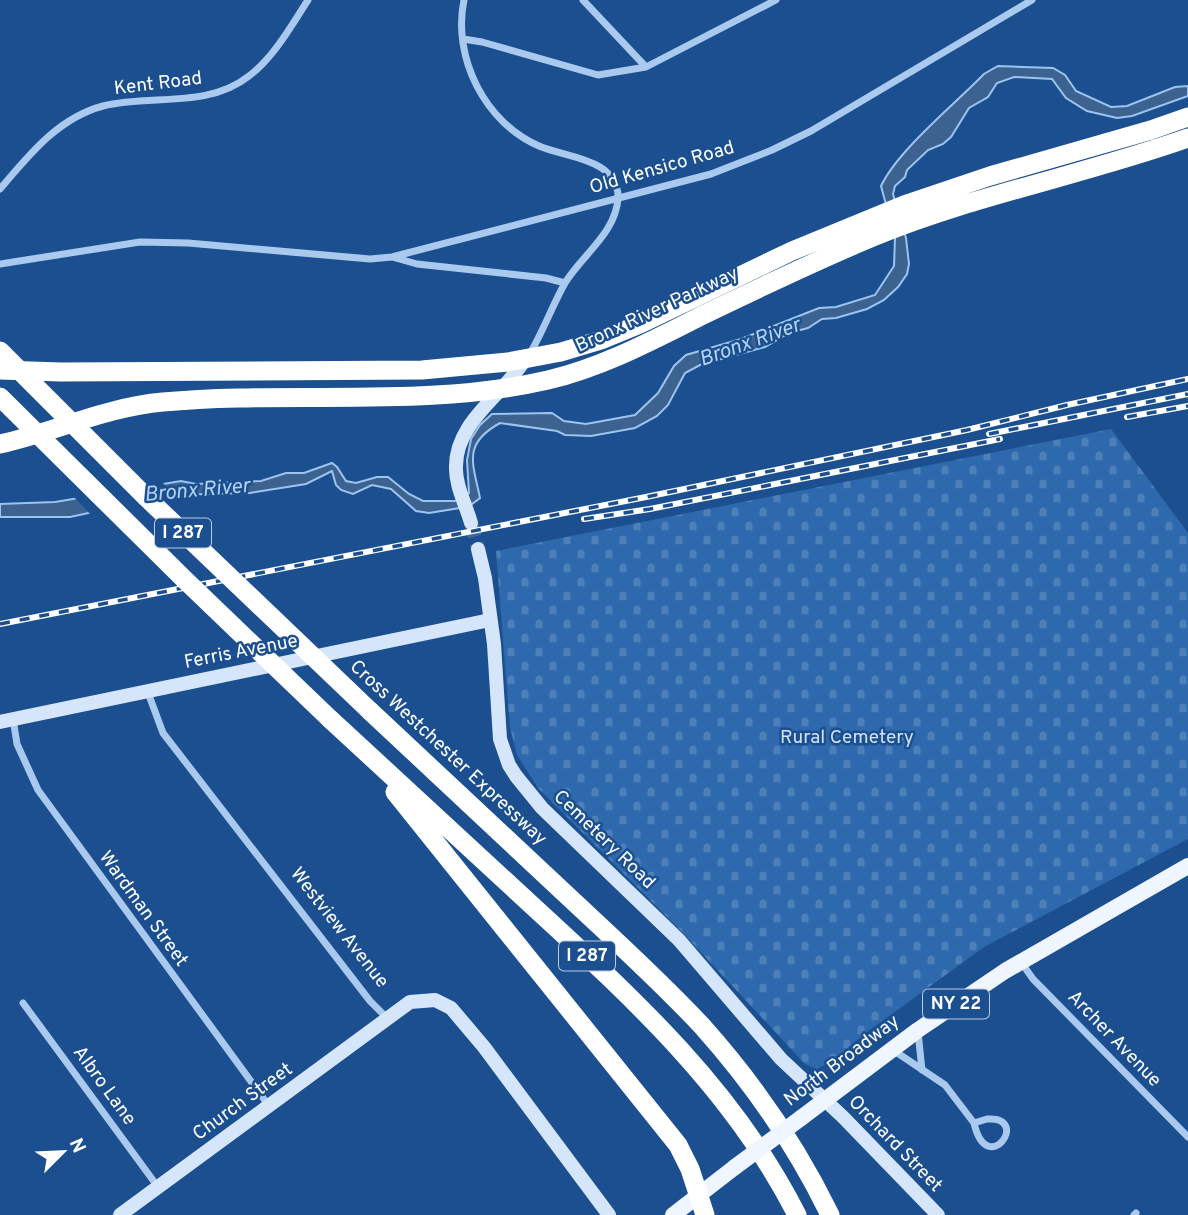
<svg xmlns="http://www.w3.org/2000/svg" width="1188" height="1215" viewBox="0 0 1188 1215" font-family="Overpass,sans-serif">
  <defs>
    <pattern id="cemetery-stones" width="16" height="16" patternUnits="userSpaceOnUse" patternTransform="scale(1.75)"><rect width="16" height="16" fill="#2e69ad"/><path d="M2 7V4a2 2 0 0 1 4 0v3zM10 15v-3a2 2 0 0 1 4 0v3z" fill="#4d80b9"/></pattern>
  </defs>
  <rect width="100%" height="100%" fill="#1b4f8f"/>
  <path fill="url(#cemetery-stones)" d="M1111 429 1188 533V839L984 947 863 1035 830 1063 816 1069 805 1064 682 932 538 788 517 755 510 728 496 551Z"/>
  <path fill="#3c6290" stroke="#9cc4f0" stroke-width="2" d="M998 66 1053 68 1065 75 1076 91 1111 107 1127 106 1175 87 1188 86V96L1132 116 1117 118 1087 111 1066 98 1052 79 1014 77 997 83 988 97 969 108 951 137 943 144 928 150 907 170 905 177 895 186 893 194 906 238 909 264 907 274 898 287 884 300 867 309 836 318 822 319 808 328 789 333 765 347 700 365 685 373 668 405 657 416 635 428 591 436 565 435 557 431 500 423C462 444 473 463 480 498L472 504 460 508 429 513 416 511 391 489 372 485 353 494 341 490 336 485 332 471 306 484 250 493 172 495 70 517H0V504L55 502 181 481 196 484 261 481 286 473H304L332 463 337 467 346 481 356 483 377 477H388L409 494 423 501H455L469 493 467 460 471 439 480 425 492 414 552 413 564 421 586 424 635 415 658 393 674 366 686 355 741 339 819 308 836 307 875 295 894 266 895 238 881 186C898 150 955 104 984 74Z"/>
  <path fill="#1b4f8f" d="M160 480 178 498 92 516 72 495Z"/>
  <g fill="none" stroke-linecap="round" stroke-linejoin="round">
    <path stroke="#3d69a0" stroke-width="14" stroke-dasharray="14 7" stroke-linecap="butt" d="M471 523 478 549"/>
    <path stroke="#a9c9ee" stroke-width="7" d="M464 0C452 57 485 123 539 146 558 154 582 156 600 167 610 173 619 186 618 198 616 233 582 255 565 283 552 306 543 332 529 355
      M583 0 646 67
      M463 39 482 42 598 75 646 67 776 0
      M0 189C29 155 58 118 103 106 151 94 207 109 249 76 274 57 291 26 308 0
      M392 257 417 264 546 278 565 283
      M0 264 140 242 188 243 370 259 392 257 711 174 772 150 811 131 1032 0
      M147 690 163 733 370 1001 387 1018
      M13 719 17 744 38 790 269 1106
      M1021 962 1033 979 1188 1137
      M23 1003 158 1187
      M918 1032 922 1070
      M893 1050 945 1085 974 1123
      M987 1119C1032 1116 987 1180 974 1123Z
      M1134 1215 1136 1213"/>
    <path stroke="#d6e6fa" stroke-width="14" d="M471 523C466 505 455 485 456 466 456 433 482 410 502 388 511 379 518 369 526 359
      M478 549 485 578 494 644 500 739 509 765 516 776 542 808 679 940 781 1059 843 1117 938 1215
      M0 722 490 620
      M120 1215 410 1002 435 1000 451 1008 484 1047 609 1215"/>
    <path stroke="#f0f6ff" stroke-width="16" d="M801 1118 918 1030 1005 971 1188 866
      M673 1215 735 1167"/>
    <path stroke="#fff" stroke-width="19" d="M0 370 61 372 422 370 508 362 561 352 601 340 640 324 792 251 904 205 990 176 1151 130 1188 117
      M0 444C55 432 106 407 163 402 290 390 422 409 548 380 603 367 653 340 703 315 759 288 815 261 873 237 975 195 1084 175 1188 138
      M370 711C437 774 505 837 572 900 616 941 661 982 702 1026 753 1083 797 1147 830 1215
      M330 719C399 782 468 846 537 910 636 1001 735 1092 797 1215
      M395 792 678 1145 690 1169 705 1215"/>
    <defs>
      <path id="rail" d="M1127 417 1188 406
        M989 434 1188 394
        M584 519 650 509 1000 439
        M0 624 646 497 967 430 1067 405 1188 379"/>
    </defs>
    <use href="#rail" stroke="#fff" stroke-width="6"/>
    <use href="#rail" stroke="#1b4f8f" stroke-width="3.5" stroke-dasharray="10" stroke-linecap="butt"/>
    <path stroke="#f0f6ff" stroke-width="16" d="M735 1167 801 1118"/>
    <path stroke="#fff" stroke-width="19" d="M0 351 148 499 370 711
      M0 397 184 579 330 719"/>
  </g>
  <g text-anchor="middle" dominant-baseline="central" stroke-width="5" stroke-linejoin="round" paint-order="stroke">
    <g fill="#1b4f8f" stroke="#bbcadd" stroke-width="2">
      <rect x="155" y="518.5" width="56" height="29" rx="5"/>
      <rect x="559" y="941.5" width="56" height="29" rx="5"/>
      <rect x="923" y="989.5" width="66" height="29" rx="5"/>
    </g>
    <g font-size="18" font-weight="bold" fill="#fff">
      <text x="183" y="533">I 287</text>
      <text x="587" y="956">I 287</text>
      <text x="956" y="1004">NY 22</text>
    </g>
    <g font-size="19" fill="#fff" stroke="#1b4f8f">
      <text transform="translate(158 84) rotate(-7)">Kent Road</text>
      <text transform="translate(662 168) rotate(-16)">Old Kensico Road</text>
      <text transform="translate(657 310) rotate(-25)">Bronx River Parkway</text>
      <text transform="translate(241 652) rotate(-11)">Ferris Avenue</text>
      <text transform="translate(448 753) rotate(43)">Cross Westchester Expressway</text>
      <text transform="translate(604 840) rotate(44)">Cemetery Road</text>
      <text transform="translate(143 909) rotate(54)">Wardman Street</text>
      <text transform="translate(339 928) rotate(52)">Westview Avenue</text>
      <text transform="translate(1114 1039) rotate(46)">Archer Avenue</text>
      <text transform="translate(842 1061) rotate(-37)">North Broadway</text>
      <text transform="translate(104 1086) rotate(54)">Albro Lane</text>
      <text transform="translate(243 1102) rotate(-36)">Church Street</text>
      <text transform="translate(895 1144) rotate(46)">Orchard Street</text>
    </g>
    <g font-size="19" fill="#cfe3fa" stroke="#1b4f8f">
      <text x="847" y="738">Rural Cemetery</text>
    </g>
    <g font-size="21" font-style="italic" fill="#b5d3f5" stroke="#1b4f8f">
      <text transform="translate(750 343) rotate(-20)">Bronx River</text>
      <text transform="translate(197 491) rotate(-5)">Bronx River</text>
    </g>
  </g>
  <g transform="translate(63 1152) rotate(66)" stroke="#1b4f8f" stroke-width="5" paint-order="stroke">
  <path d="M0-5L12 26L0 18L-12 26Z" fill="#ffffff"/>
  <text y="-10" font-size="19" font-weight="bold" text-anchor="middle" fill="#ffffff">N</text>
  </g>
</svg>
